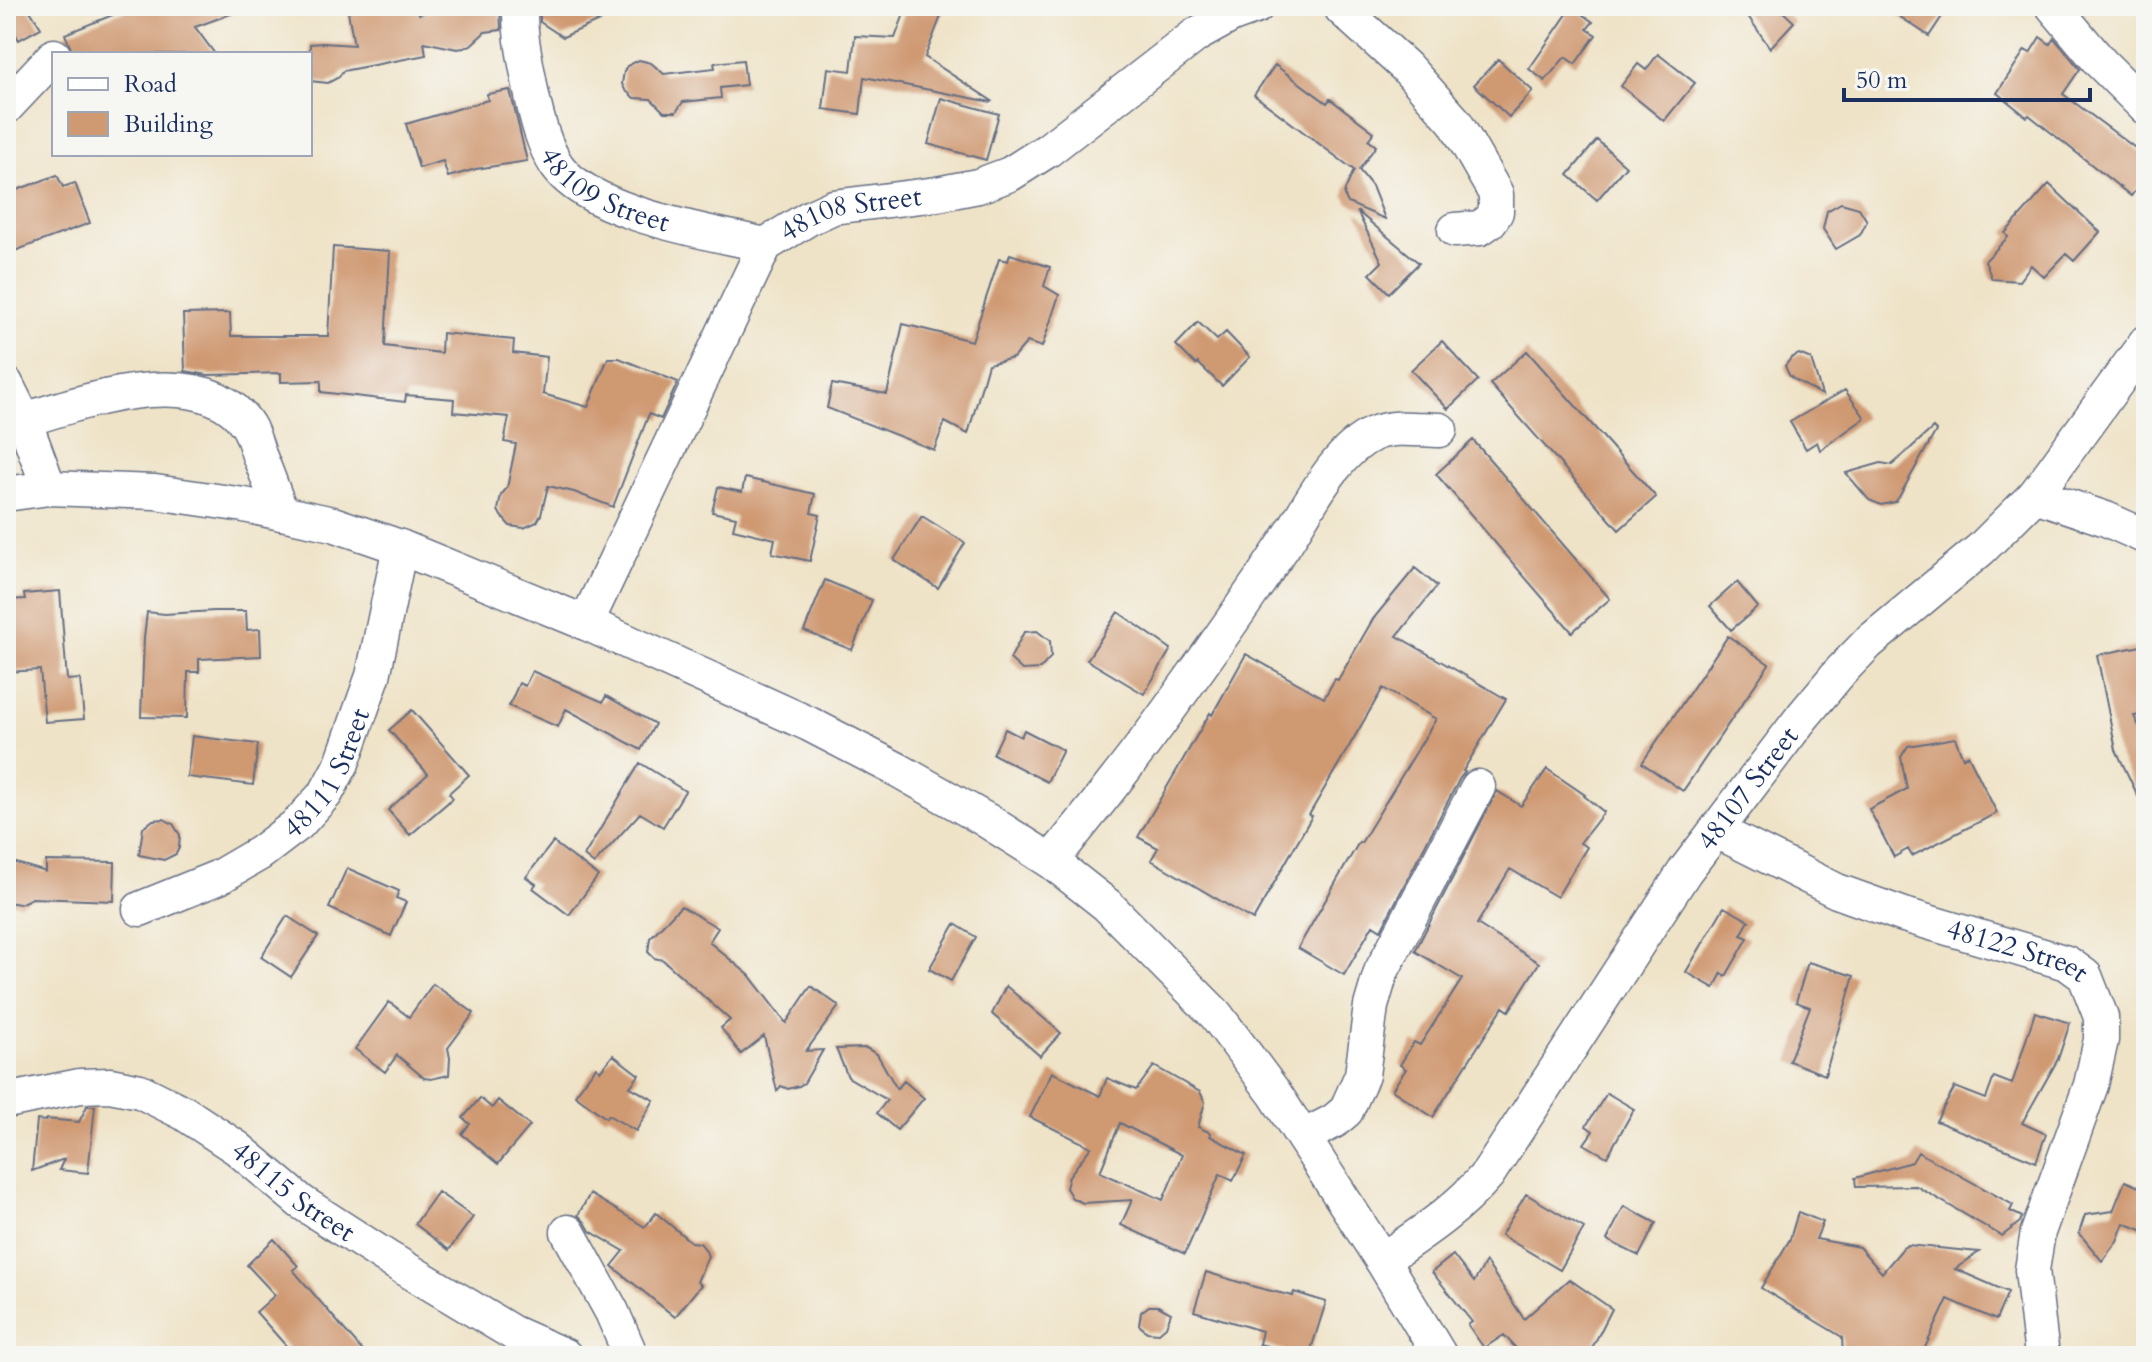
<svg xmlns="http://www.w3.org/2000/svg" width="2152" height="1362" viewBox="0 0 2152 1362" font-family="Cardo,serif">
  <rect width="100%" height="100%" fill="#f6f6f2"/>
  <filter id="ink" filterUnits="userSpaceOnUse"><feTurbulence type="fractalNoise" baseFrequency=".0125" numOctaves="2"/><feDisplacementMap in="SourceGraphic" scale="16" xChannelSelector="R" yChannelSelector="G"/><feConvolveMatrix kernelMatrix="1 2 1 2 8 2 1 2 1" color-interpolation-filters="sRGB"/></filter>
  <filter id="wash" filterUnits="userSpaceOnUse"><feTurbulence type="fractalNoise" baseFrequency=".006" numOctaves="4" result="noise"/><feDisplacementMap in="SourceGraphic" scale="32" xChannelSelector="R" yChannelSelector="G"/><feGaussianBlur stdDeviation="1.8" result="paint"/><feColorMatrix in="noise" values="0 0 0 0 0 0 0 0 0 0 0 0 0 0 0 0 0 1.4 0 .05"/><feComposite in="paint" operator="in"/></filter>
  <g filter="url(#wash)">
    <rect width="100%" height="100%" fill="#efe3c7"/>
    <g id="blocks">
      <path fill="#cf9972" fill-rule="evenodd" d="M6 6H27L41 28 19 40 6 19Z
        M135 6H244V9L195 27 215 54H73L65 34Z
        M347 6H417L419 14 450 6H500L501 30 485 32 471 45 464 48 457 49 424 42 426 55 343 71 339 77 328 83 310 81V44L323 43 354 45Z
        M540 6H577L599 21 563 37 540 22Z
        M907 6H945L925 57 992 101 991 102 864 77 860 114 823 109 828 68 851 71 855 36 895 38Z
        M1741 6H1777L1794 22 1770 48Z
        M1884 6H1949L1929 36Z
        M1572 7 1593 22 1587 29 1596 35 1575 64 1565 57 1545 81 1529 69Z
        M2040 37 2050 44 2054 38 2080 69 2063 94 2146 156V176L2131 196 2029 115 2027 117 1997 93 2025 50 2030 53Z
        M1658 54 1695 83 1664 121 1621 86 1638 64 1646 70Z
        M1498 59 1533 91 1509 117 1474 85Z
        M639 60 651 63 664 74 715 68 714 63 743 60 746 85 720 88 721 98 683 102 676 112H664L651 99 634 98 625 90 622 84 624 71 627 66Z
        M1275 65 1327 103 1330 99 1374 132 1368 140 1376 146 1359 170 1372 186 1385 219 1348 203 1344 195 1345 190 1354 170 1254 95Z
        M510 90 527 161 476 169 448 177 443 161 419 168 406 124 488 100 487 94Z
        M941 98 999 114 986 160 928 144Z
        M1597 140 1626 166 1597 200 1568 175Z
        M57 175 63 187 75 183 90 223 12 252 6 237V194Z
        M2049 184 2100 232 2074 261 2066 254 2044 277 2031 265 2019 281 1992 279 1985 261 2008 237 2005 233Z
        M1841 203 1859 208 1867 221 1860 235 1836 249 1823 229 1827 211Z
        M1357 211 1419 263 1389 293 1370 274 1382 262Z
        M333 247 390 251 385 346 441 353 442 333 514 340 513 353 547 357 543 394 588 407 608 358H619L678 382 661 419 649 414 613 507 574 492 548 486 541 515 537 522 524 528 510 526 501 516 498 510 501 495 507 488 516 444 504 442 509 417 453 412 454 399 406 395 405 402 321 392V381L281 382V373L208 375 185 371 183 314 230 313 231 336H328Z
        M1010 254 1050 267 1044 286 1059 295 1042 347 1027 342 1013 358 988 364 968 434 945 422 934 450 827 408 832 384 887 394 903 324 972 341 999 259 1008 261Z
        M1198 322 1217 340 1226 332 1250 357 1222 386 1198 363 1196 365 1176 345Z
        M1442 341 1478 380 1448 409 1411 370Z
        M1527 351 1656 497 1619 530 1490 384Z
        M1799 354 1811 359 1822 395 1792 378 1789 375 1785 366 1791 358Z
        M1845 390 1865 418 1820 450 1817 442 1806 449 1790 422Z
        M1933 428 1936 431 1899 497 1895 502 1881 505 1869 500 1846 473 1881 463 1892 465Z
        M1473 440 1610 599 1572 632 1436 474Z
        M745 478 815 494 811 513 820 515 810 561 772 553 775 539 733 529 736 517 712 512 718 487 742 492Z
        M922 516 965 543 938 588 894 560Z
        M1415 568 1437 586 1397 636 1506 699 1463 771 1465 772 1460 778 1381 930 1373 925 1344 975 1298 948 1359 842 1361 843 1436 719 1383 688 1309 815 1312 816 1253 920 1151 860 1158 848 1138 837 1210 713 1212 715 1246 654 1324 698 1335 679 1338 680 1373 619Z
        M825 580 872 600 852 650 804 631Z
        M1737 582 1758 607 1731 630 1710 606Z
        M60 591 67 680 80 679 84 719 45 722 40 670 6 672V600L25 599 24 594Z
        M214 611H246L247 630 260 629 261 656 199 659V672H188L187 718 141 717 144 638 147 612 165 614Z
        M1118 612 1171 649 1144 694 1087 660Z
        M1037 631 1050 641 1051 657 1040 669 1022 670 1010 659 1024 632Z
        M1728 636 1769 664 1683 791 1642 763Z
        M2146 645V714L2134 716 2146 740V813L2116 750 2097 655Z
        M532 671 603 702 606 696 655 724 641 750 566 709 558 727 509 706 519 683 525 686Z
        M412 710 469 775 449 793 453 798 410 835 388 810 428 774 389 730Z
        M1005 729 1021 737 1024 730 1063 750 1047 782 993 754Z
        M192 736 258 744 253 785 187 777Z
        M1955 738 1963 758 1968 755 1997 813 1912 856 1908 849 1894 857 1869 809 1907 789 1901 757 1908 746Z
        M640 763 685 791 663 827 640 813 594 864 584 856Z
        M1547 769 1585 795 1584 796 1604 812 1580 843 1587 847 1557 897 1510 869 1477 924 1539 963 1509 1011 1503 1007 1433 1117 1392 1090 1406 1069 1400 1065 1414 1042 1420 1045 1462 979 1415 951 1497 791 1521 806Z
        M164 819 173 824 180 835 179 848 176 854 164 860 139 855 143 828 153 820Z
        M553 842 598 876 569 915 533 888 536 884 526 877Z
        M6 860 46 872V861L115 862 114 901 32 898 20 904 6 902Z
        M347 868 399 891 396 898 406 902 391 936 329 908Z
        M681 906 718 928 709 942 749 975 786 1023 811 986 839 1006 806 1051 823 1050 804 1083 799 1086 788 1089 781 1086 777 1091 764 1036 741 1054 721 1028 730 1020 663 960 654 958 648 952 650 938Z
        M1724 907 1749 921 1741 935 1748 938 1726 976 1722 973 1714 988 1686 972Z
        M287 916 318 936 291 977 261 957Z
        M955 924 976 937 951 981 929 969Z
        M1808 962 1854 976 1825 1075 1789 1061 1810 1007 1796 1002Z
        M433 984 474 1013 448 1048 450 1058 449 1075 431 1079 424 1078 397 1055 385 1072 355 1049 389 1002 409 1017Z
        M1006 986 1061 1033 1040 1056 992 1014Z
        M2035 1012 2070 1023 2058 1059 2022 1123 2046 1134 2036 1162 1936 1121 1955 1087 1986 1099 1994 1077 2012 1084Z
        M866 1048 877 1054 897 1089 904 1081 924 1098 897 1130 877 1113 887 1100 848 1077 836 1049Z
        M613 1055 639 1075 630 1087 654 1100 636 1131 608 1115 606 1118 575 1095 596 1067 600 1071Z
        M1154 1066 1200 1092 1205 1102 1198 1127 1211 1133 1210 1136 1246 1155 1233 1181 1220 1174 1185 1254 1121 1225 1132 1200 1083 1203 1072 1198 1066 1188 1069 1176 1091 1147 1030 1117 1052 1072 1100 1096 1107 1078 1136 1090ZM1120 1123 1182 1155 1163 1200 1100 1172Z
        M1607 1093 1634 1109 1607 1157 1584 1144 1593 1131 1586 1126Z
        M480 1098 492 1108 498 1100 530 1126 498 1164 462 1134 470 1124 463 1118Z
        M87 1106H95L88 1173 59 1170 64 1159 32 1171 37 1120 46 1121V1119L79 1122Z
        M1918 1152 2013 1205 2010 1211 2022 1217 2020 1222 2002 1236 1916 1186 1856 1187 1855 1178 1912 1162Z
        M2125 1181 2146 1190V1232L2124 1223 2117 1241 2102 1261 2079 1233 2085 1215 2113 1211Z
        M438 1192 473 1217 449 1250 415 1224Z
        M590 1194 645 1227 656 1213 691 1242 700 1243 705 1249 708 1256 697 1282 701 1285 675 1317 612 1266 624 1251 590 1231 585 1222 578 1215Z
        M1526 1194 1584 1228 1560 1270 1501 1235Z
        M1624 1206 1656 1223 1639 1256 1607 1240Z
        M1798 1212 1823 1222 1816 1239 1859 1247 1882 1273 1903 1248 1908 1245 1979 1252 1955 1269 2008 1292 1996 1320 1948 1299 1921 1356H1843L1842 1337 1761 1288 1790 1239Z
        M274 1239 298 1266 293 1270 367 1356H295L256 1312 275 1295 247 1265Z
        M1453 1255 1474 1282 1486 1262 1524 1319 1569 1279 1612 1309 1588 1356H1523L1504 1335 1484 1348 1468 1325 1472 1322 1432 1272Z
        M1206 1272 1255 1287 1293 1296 1294 1292 1326 1302 1309 1356H1283L1284 1350 1259 1344 1262 1331 1194 1311Z
        M1149 1306H1158L1171 1313 1166 1327 1159 1333 1147 1332 1139 1325 1141 1312Z"/>
    </g>
  </g>
  <g filter="url(#ink)">
    <use href="#blocks" fill-opacity="0" stroke="#656e83" stroke-width="2"/>
    <g fill="none" stroke-linecap="round" stroke-linejoin="round">
      <defs>
        <g id="minor">
          <path id="s1" d="M520 6C519 35 526 62 531 91 536 116 543 145 557 166 591 214 709 232 765 245"/>
          <path d="M2053 6 2100 62 2146 108"/>
          <path d="M1342 9 1406 67 1455 122 1496 194V212L1490 221 1480 228 1455 230"/>
          <path d="M6 107 54 56"/>
          <path d="M6 384 24 420 49 488"/>
          <path d="M24 420C85 401 204 359 248 426 253 434 256 446 259 455 267 474 274 494 281 513"/>
          <path d="M6 494 49 488 155 492 244 505 333 524 400 547 586 623 809 724 898 770 986 820 1051 861 1107 905 1216 1015 1275 1094 1382 1260 1440 1356"/>
          <path d="M2035 495 2106 519 2146 537"/>
          <path id="s2" d="M586 623 765 245 809 218 833 207 937 194 978 186 1010 174 1048 150 1196 35 1232 15 1257 6"/>
          <path id="s3" d="M1717 831 1837 891 1904 915 2067 963 2085 976 2101 1017V1040L2091 1085 2038 1232 2032 1270 2042 1356"/>
          <path d="M1051 861C1097 805 1143 747 1185 687 1219 640 1253 591 1286 542 1309 507 1334 452 1373 434 1393 425 1419 430 1440 430"/>
          <path id="s4" d="M140 909 219 877 260 853 298 824 326 793 342 763 373 676 400 547"/>
          <path id="s5" d="M6 1101 80 1086 110 1085 140 1091 184 1113 237 1148 301 1202 386 1257 513 1333 565 1356"/>
          <path d="M1303 1137 1334 1121 1346 1111 1362 1075 1371 1006 1381 972 1478 787"/>
          <path d="M568 1232 612 1312 631 1356"/>
          <path id="s6" d="M1382 1260C1423 1232 1455 1212 1488 1174L1685 871 1803 716 1839 673 1868 643 1981 549 2035 495 2146 342"/>
        </g>
      </defs>
      <use href="#minor" stroke="#656e83" stroke-width="37"/>
      <use href="#minor" stroke="#fff" stroke-width="34"/>
    </g>
  </g>
  <g text-anchor="middle" dominant-baseline="central" stroke-width="6" stroke-linejoin="round" paint-order="stroke">
    <g font-size="28" fill="#1b2f5e" stroke="#f6f6f2">
      <text stroke="none"><textPath href="#s1" startOffset="220">48109 Street</textPath></text>
      <text stroke="none"><textPath href="#s2" startOffset="512">48108 Street</textPath></text>
      <text stroke="none"><textPath href="#s4" startOffset="240">48111 Street</textPath></text>
      <text stroke="none"><textPath href="#s6" startOffset="602">48107 Street</textPath></text>
      <text stroke="none"><textPath href="#s3" startOffset="324">48122 Street</textPath></text>
      <text stroke="none"><textPath href="#s5" startOffset="320">48115 Street</textPath></text>
    </g>
  </g>
  <rect width="2152" height="1362" fill="none" stroke="#f6f6f2" stroke-width="32"/>
  <rect x="52" y="52" width="260" height="104" fill="#f6f6f2" stroke="#9ea6b7" stroke-width="2"/>
  <rect x="68" y="78" width="40" height="12" fill="#ffffff" stroke="#9ea6b7" stroke-width="2"/>
  <text x="124" y="92" font-size="24" fill="#1b2f5e">Road</text>
  <rect x="68" y="112" width="40" height="24" fill="#cf9972" stroke="#9ea6b7" stroke-width="2"/>
  <text x="124" y="132" font-size="24" fill="#1b2f5e">Building</text>
  <path d="M1844 88v12h246v-12" fill="none" stroke="#1b2f5e" stroke-width="4"/>
  <text x="1856" y="88" font-size="24" fill="#1b2f5e" stroke="#f6f6f2" stroke-width="6" paint-order="stroke">50 m</text>
</svg>
